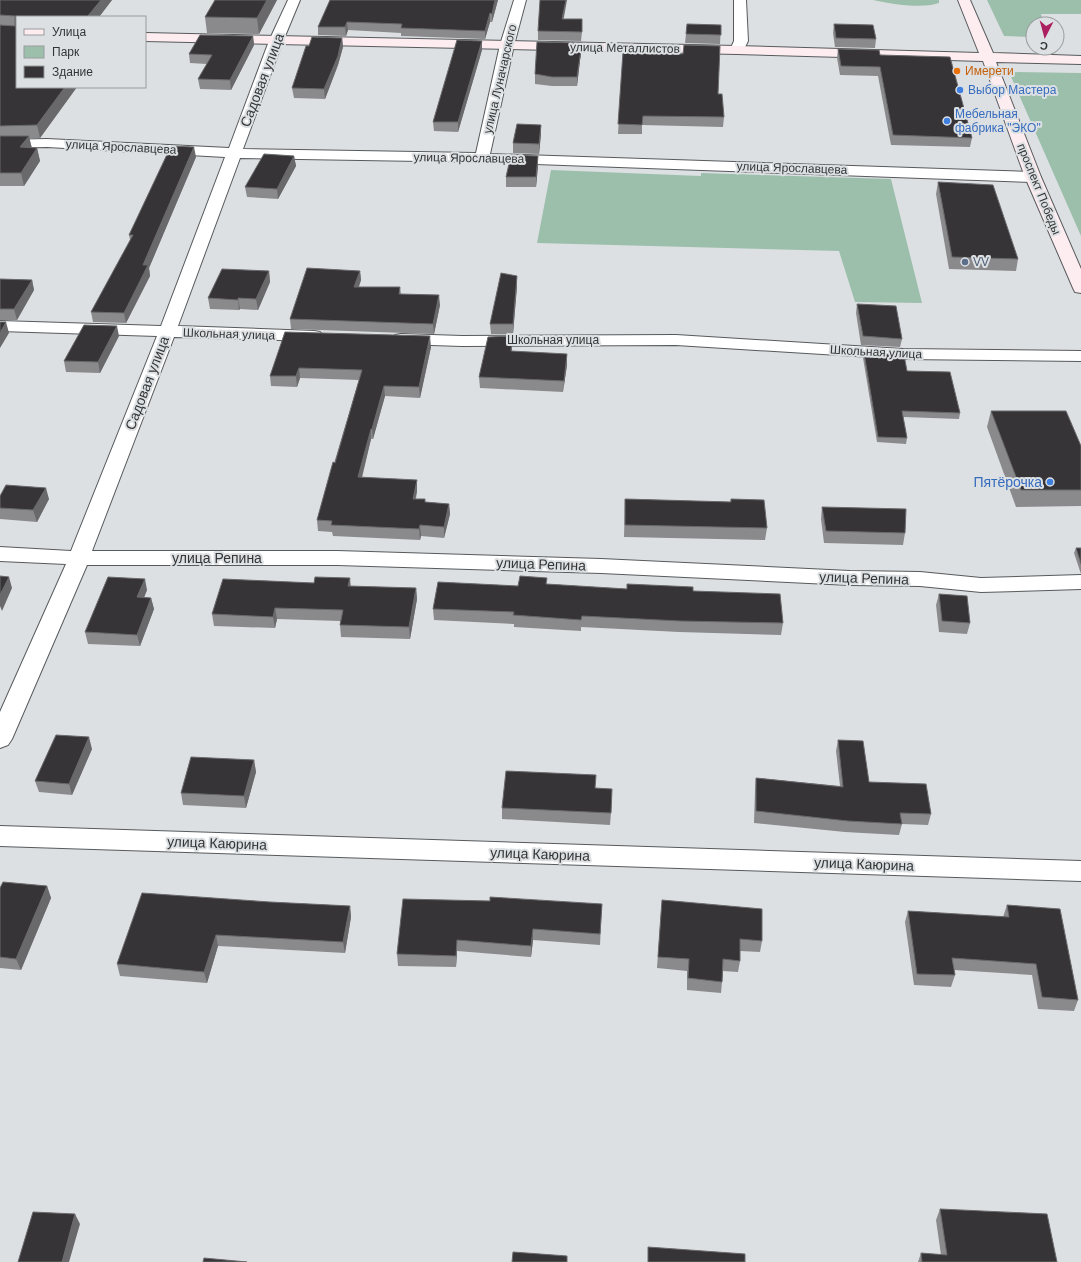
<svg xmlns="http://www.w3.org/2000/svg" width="1081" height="1262" viewBox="0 0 1081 1262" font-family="Helvetica,sans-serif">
  <rect width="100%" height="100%" fill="#dde0e3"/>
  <path fill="#9cbfac" d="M873 0H939V3C922 9 891 4 873 0Z
    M987 0H1081V14H1041L1044 24H1033V39L1029 37 1004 36Z
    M1009 72 1081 73V236Z
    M551 170 701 176V173L891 179 922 303 855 302 839 251 537 243Z"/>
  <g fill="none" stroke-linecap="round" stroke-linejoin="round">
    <defs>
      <path id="street" d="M288 0H300L283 41 243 149 476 153 500 45 514 0H526L514 45 490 154 1033 172 1038 174 1041 177 1038 180 1033 182 482 162 240 158 178 326 314 331 320 332 323 336 320 340 314 341 174 337 92 551H337L601 559 850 571 920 572 981 578 1081 575V589L981 592 920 586 850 585 601 573 337 565H87L12 739 8 745 0 748V712L66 564 0 561V547L71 551 157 336 0 331V321L161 326 225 157 47 147 0 148V140L47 139 229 148 269 41Z
        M734 0H746L748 41 742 53H732L730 50 734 41Z
        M401 334 462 336 676 335 903 349 1081 351V361L903 359 676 345 462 346 401 344 395 343 392 339 395 335Z
        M0 826 1081 861V881L0 846Z"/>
      <path id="secondary" d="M958 0H970L993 53 1081 56V64L996 62 1041 177 1081 269V293L1075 292 1073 288 1025 177 983 61 737 54 145 41V33L737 46 979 53Z"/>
    </defs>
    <use href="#street" stroke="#575a5c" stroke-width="2"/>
    <use href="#secondary" stroke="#575a5c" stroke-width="2"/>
    <use href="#street" fill="#fff" fill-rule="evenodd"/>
    <use href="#secondary" fill="#feedf0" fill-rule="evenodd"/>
  </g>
  <path fill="#8a8a8d" d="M0 0H112L99 17H17L77 87 40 138H29L32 148H37L40 161 24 186H0Z
    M277 0 259 34 207 33 205 17Z
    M330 0H498L492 22H490L485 39 401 36V33L348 30 346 36 318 35V27Z
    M564 19 582 32 581 41 538 40V31Z
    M834 24 876 39 875 48 835 47 833 33Z
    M721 25 720 44 685 43 686 34Z
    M253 36 254 45 231 90 200 89 198 79 207 64 190 63 189 54Z
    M342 38 343 47 338 65 325 99 294 98 292 88 309 46Z
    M582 43 581 52 577 86H552L535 84V74Z
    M838 49 880 55 972 138 970 147 891 145 878 76 840 75 837 58Z
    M482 50 458 132 434 131 433 122Z
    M623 52 718 94 724 117 723 127 642 125V134H618Z
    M541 134 539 154 513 153V143Z
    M294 156 296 166 278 199 247 197 245 187Z
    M196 157 149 268 150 276 126 323 93 322 91 312 130 240 129 235Z
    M538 166 536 187H506V177Z
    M938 182 1018 259 1016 271 949 269 936 194Z
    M269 271 270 282 258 310 240 309 239 310 210 309 208 298Z
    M360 271 361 280 359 287H400L401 294 440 305 434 334 291 329 290 319Z
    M0 279 32 280 34 290 17 320H0Z
    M517 286 513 334H491L490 324Z
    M857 304 902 339 900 347 861 345 856 313Z
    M285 332 431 347 420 398 385 396 373 439H371L362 478 417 491 416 499 426 502 449 504 450 514 444 538 421 536 420 540 333 536 332 532 318 531 317 520 359 380 300 378 297 387 271 386 270 376Z
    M119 336 100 373 66 372 64 361Z
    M512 347V351L567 365 563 392 480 388 479 377Z
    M864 353 907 371 960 413 959 419 903 417 907 438 906 444 877 442 863 358Z
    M991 411 1081 446V506L1016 507 987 427Z
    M0 496 49 499 37 522 0 519Z
    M625 499 730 502 731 499 767 528 765 540 624 537Z
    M822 507 905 533 903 545 824 543 821 519Z
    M1076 548H1081V574L1074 553Z
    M547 584 627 589 693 591 783 623 781 635 679 632 581 627V631L514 627V624L434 620 433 609 518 586Z
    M351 586 416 588 417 599 410 639 341 637 340 625V621L277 619 275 628 214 626 212 614Z
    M147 590 144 597 151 598 154 609 140 646 88 644 85 632Z
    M939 594 970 623 967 634 939 632 936 605Z
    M838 740 869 782 931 814 928 825 902 824 899 835 845 832 754 823 755 790 756 778 840 786 836 751Z
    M92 749 72 795 39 792 35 781Z
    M254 760 256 772 246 808 183 805 181 793Z
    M596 788 611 813 610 825 502 819V808Z
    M47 886 51 898 21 970 0 968V888Z
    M270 902 350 906 351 917 345 953 218 946 207 983 120 976 117 964Z
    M602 904 600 945 533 940 531 957 457 951 456 967 398 966 397 954Z
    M1007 905 1078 1000 1074 1011 1038 1009 1032 975 954 970 955 975 951 987 914 985 905 922 908 911 1003 917Z
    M661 911 762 941 760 952 740 951V961L738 972 723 971 721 993 687 990V971L657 968Z
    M940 1209 1057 1262H918L921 1253 941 1255 936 1220Z"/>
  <path fill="#69686b" d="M101 0H112L99 17H87Z
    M267 0H277L259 34 257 18Z
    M495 0H498L492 22V14Z
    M566 0H567L562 28V19Z
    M490 13V22L485 39V31Z
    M347 22 348 30 346 36 345 27Z
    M253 36 254 45 231 90 230 80Z
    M342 38 343 47 338 65 325 99 324 89Z
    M482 41V50L458 132V122Z
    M582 43 581 52 577 86V77Z
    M65 87H77L40 138 37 125Z
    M541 125V134L539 154V144Z
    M29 136 32 149 20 147Z
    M194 147 196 157 149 268 150 276 126 323 124 313 143 265Z
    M37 148 40 161 24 186 21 173Z
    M294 156 296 166 278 199 277 189Z
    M538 156V166L536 187V177Z
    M269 271 270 282 258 310 256 299Z
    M360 271 361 280 355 296 354 287Z
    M517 276V286L513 334V324Z
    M32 280 34 290 17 320 14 309Z
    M439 295 440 305 434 334 433 324Z
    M238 298 240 309 239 310 238 300Z
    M6 322 9 333 0 348V333Z
    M117 326 119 336 100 373 98 362Z
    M430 336 431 347 420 398 419 387Z
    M512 336V347L511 362V351Z
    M567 354V365L563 392 564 381Z
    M299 368 300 378 297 387 296 376Z
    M384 386 385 396 373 439 372 429Z
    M371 429V439L359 488 358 477Z
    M417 480V491L413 509V499Z
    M46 488 49 499 37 522 33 510Z
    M449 504 450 514 444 538V527Z
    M420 525 421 536 420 540 419 529Z
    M9 577 12 588 2 611 0 606V595Z
    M350 578 351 590 348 586Z
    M145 579 147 590 140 608 137 597Z
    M416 588 417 599 410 639 409 627Z
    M151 598 154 609 140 646 137 635Z
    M275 608 277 619 275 628 273 617Z
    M89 737 92 749 72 795 69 784Z
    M254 760 256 772 246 808 244 796Z
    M47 886 51 898 21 970 16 959Z
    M350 906 351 917 345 953 343 942Z
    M533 929V940L531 957V946Z
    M216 935 218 946 207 983 204 972Z
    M457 940V951L456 967V956Z
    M75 1214 80 1224 69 1262H62Z"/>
  <path fill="#373437" stroke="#69686b" d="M0 0H101L87 17H17V87H65L37 125 0 126V25L15 26V16L0 15Z
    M215 0H267L257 18 205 17Z
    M330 0H495L492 14 490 13 485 31 401 28 402 24 347 22 345 27H318Z
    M540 0H566L562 19H582V32L538 31Z
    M687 24 721 25V35L686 34Z
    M834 24 873 25 876 39 836 38Z
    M200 35 253 36 230 80 198 79 212 55 189 54Z
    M312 37 342 38 338 56 324 89 292 88 306 46H309Z
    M457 40 482 41 458 122H433Z
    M537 42 582 43 577 77H552L535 74Z
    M684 45 720 46 718 94H722L724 117 643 116 642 125 618 124 623 52 683 54Z
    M838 49 879 50 880 55 950 57 972 138 893 135 880 67 841 66Z
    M517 124 541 125 539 144 513 143Z
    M0 136H29L20 147 37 148 21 173H0Z
    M171 146 194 147 143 265H148L124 313 91 312 133 235H129Z
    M264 154 294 156 277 189 245 187Z
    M511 155 538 156 536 177H506Z
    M938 182 993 185 1018 259 952 257Z
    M307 268 360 271 354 287H400L399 294 439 295 433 324 290 319Z
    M222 269 269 271 256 299 238 298V300L208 298Z
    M501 273 517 276 513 324H490Z
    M0 279 32 280 14 309H0Z
    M857 304 896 306 902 339 863 336Z
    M0 322H6L0 333Z
    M84 325 117 326 98 362 64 361Z
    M285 332 430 336 419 387 384 386 372 429H371L358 477 417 480 413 499H425V502L449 504 444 527 420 525 419 529 331 525 332 521 317 520 333 462 335 463 362 370 299 368 296 376H270Z
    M512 336 511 351 567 354 564 381 479 377 488 337Z
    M864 353 904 355 907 371 950 372 960 413 902 411 907 438 878 437Z
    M991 411H1066L1081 446V490H1021Z
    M6 485 46 488 33 510 0 508V496Z
    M625 499 731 502V499L764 500 767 528 625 525Z
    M822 507 906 509 905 533 826 531Z
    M1076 548H1081V564Z
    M0 576 9 577 0 595Z
    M520 576 547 578 546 584 627 589V584L693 587V591L780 594 783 623 680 621 582 616 581 620 513 615 514 612 433 609 438 582 518 586Z
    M108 577 145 579 137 597 151 598 137 635 85 632Z
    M315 577 350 578 348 586 416 588 409 627 340 625 343 610 275 608 273 617 212 614 223 579 314 583Z
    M939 594 967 596 970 623 942 621Z
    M56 735 89 737 69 784 35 781Z
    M838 740 863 741 869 782 926 784 931 814 900 813 902 824 848 821 756 811V778L843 787Z
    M191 757 254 760 244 796 181 793Z
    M506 771 596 775 595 788 612 789 611 813 502 808Z
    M3 882 47 886 16 959 0 957V888Z
    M142 893 270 902 350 906 343 942 216 935 204 972 117 964Z
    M490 897 602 904 600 934 533 929 531 946 457 940 456 956 397 954 403 899 490 901Z
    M662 900 762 909V941L740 939V961L723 959 722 982 688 978 689 959 658 957Z
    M1007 905 1060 909 1078 1000 1042 997 1036 964 952 958 955 975 917 974 908 911 1009 917Z
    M940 1209 1047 1214 1057 1262H922L921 1253 947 1255Z
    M33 1212 75 1214 62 1262H18Z
    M648 1247 745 1254V1262H648Z
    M513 1252 567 1256V1262H512Z
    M204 1258 247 1262H203Z"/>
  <circle fill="#e8710a" stroke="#dde0e3" stroke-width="1.5" cx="957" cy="71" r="4"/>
  <g fill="#3f7fe0" stroke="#dde0e3" stroke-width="1.5">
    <circle cx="960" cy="90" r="4"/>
    <circle cx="947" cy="121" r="4"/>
    <circle cx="1050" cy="482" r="4"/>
  </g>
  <circle fill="#5c6f8a" stroke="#dde0e3" stroke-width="1.5" cx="965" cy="262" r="4"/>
  <g text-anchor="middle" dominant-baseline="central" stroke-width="4" stroke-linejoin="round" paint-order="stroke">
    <g font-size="12" fill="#333536" stroke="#dde0e3">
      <text transform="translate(625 48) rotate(1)">улица Металлистов</text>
      <text transform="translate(500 79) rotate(-77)">улица Луначарского</text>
      <text transform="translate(121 147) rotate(3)">улица Ярославцева</text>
      <text transform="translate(469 158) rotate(1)">улица Ярославцева</text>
      <text transform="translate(792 168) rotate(2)">улица Ярославцева</text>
      <text transform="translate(1039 189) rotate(68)">проспект Победы</text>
      <text transform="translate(229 334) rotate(2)">Школьная улица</text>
      <text x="553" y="340">Школьная улица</text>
      <text transform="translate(876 352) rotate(3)">Школьная улица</text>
    </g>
    <g font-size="12" fill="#c56008" stroke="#dde0e3" text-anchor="start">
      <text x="965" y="71">Имерети</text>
    </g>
    <g font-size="12" fill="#366cbe" stroke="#dde0e3" text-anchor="start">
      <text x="968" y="90">Выбор Мастера</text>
      <text x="955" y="114">Мебельная<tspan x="955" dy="14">фабрика "ЭКО"</tspan></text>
    </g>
    <g font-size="12" fill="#4e5e75" stroke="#dde0e3" text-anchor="start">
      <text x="973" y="262">VV</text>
    </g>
    <g font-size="14" fill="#333536" stroke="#dde0e3">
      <text transform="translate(262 80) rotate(-69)">Садовая улица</text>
      <text transform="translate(147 383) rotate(-69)">Садовая улица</text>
      <text x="217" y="558">улица Репина</text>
      <text transform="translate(541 564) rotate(2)">улица Репина</text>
      <text transform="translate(864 578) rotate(2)">улица Репина</text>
      <text transform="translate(217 843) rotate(2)">улица Каюрина</text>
      <text transform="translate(540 854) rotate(2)">улица Каюрина</text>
      <text transform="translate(864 864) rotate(2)">улица Каюрина</text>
    </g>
    <g font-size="14" fill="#366cbe" stroke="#dde0e3" text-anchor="end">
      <text x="1042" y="482">Пятёрочка</text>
    </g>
  </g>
  <rect x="16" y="16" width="130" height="72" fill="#dde0e3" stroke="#999c9e"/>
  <rect x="24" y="29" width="20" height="6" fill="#feedf0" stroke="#999c9e"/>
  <text x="52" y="36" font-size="12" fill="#333536">Улица</text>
  <rect x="24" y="46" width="20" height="12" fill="#9cbfac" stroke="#999c9e"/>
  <text x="52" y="56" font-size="12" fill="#333536">Парк</text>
  <rect x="24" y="66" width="20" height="12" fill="#373437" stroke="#999c9e"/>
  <text x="52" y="76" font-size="12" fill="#333536">Здание</text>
  <g transform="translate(1045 36) rotate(186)"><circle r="19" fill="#dde0e3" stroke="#999c9e"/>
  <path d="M0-3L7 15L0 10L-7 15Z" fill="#ab1f60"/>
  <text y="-6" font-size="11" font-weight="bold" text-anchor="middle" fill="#333536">С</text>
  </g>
</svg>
